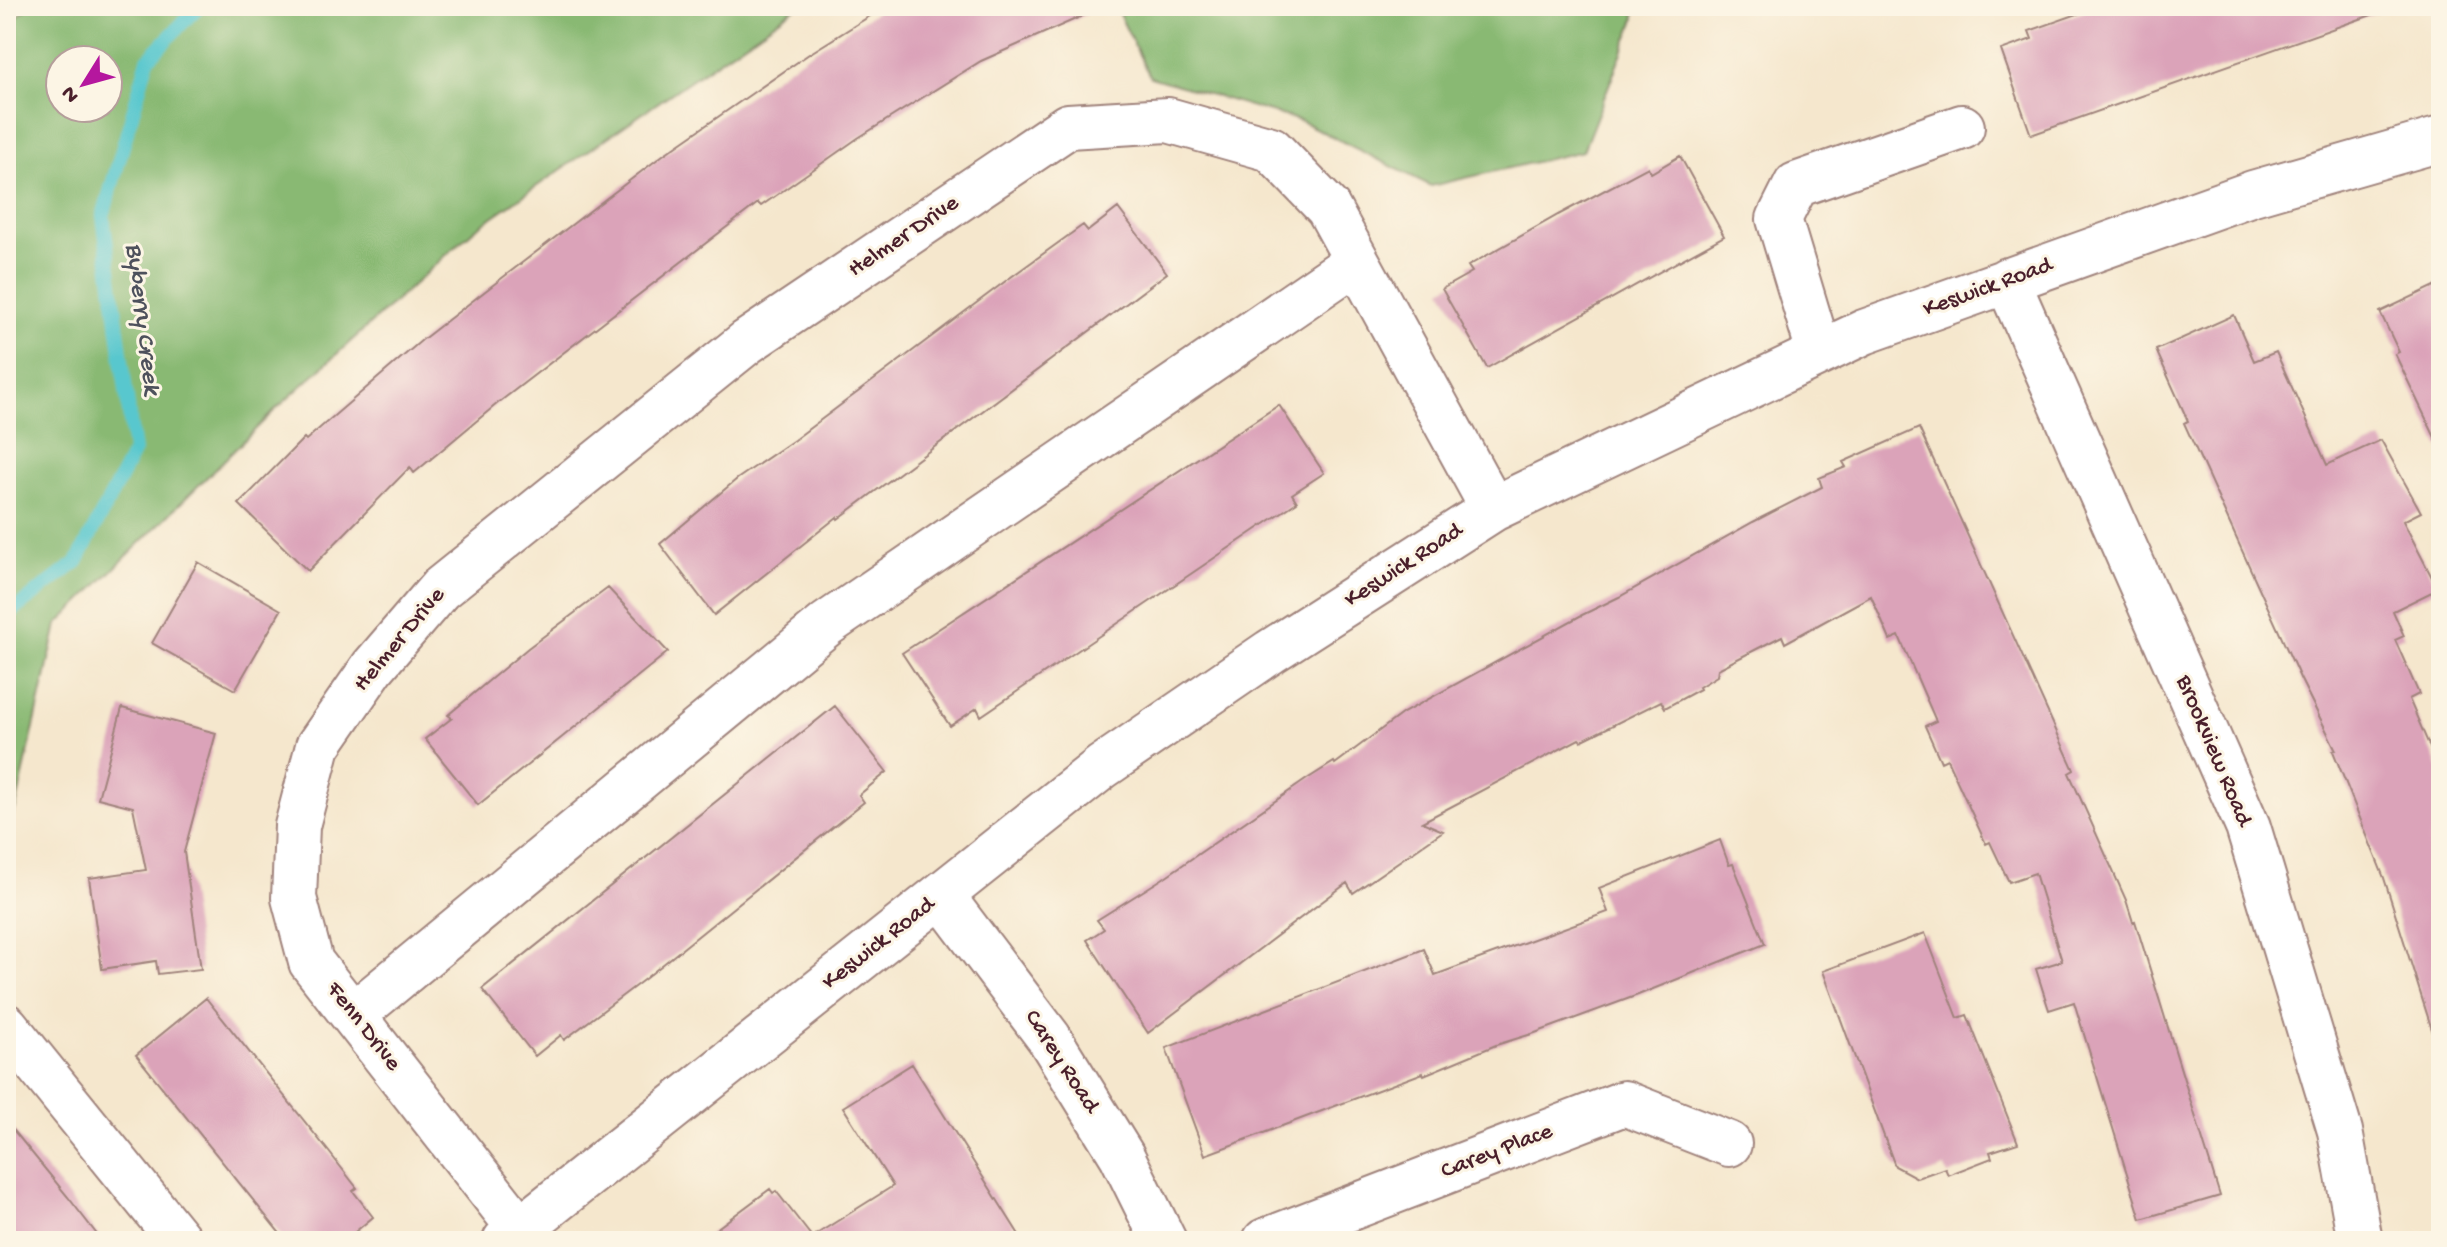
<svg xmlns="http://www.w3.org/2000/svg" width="2447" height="1247" viewBox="0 0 2447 1247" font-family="'Gochi Hand',sans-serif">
  <rect width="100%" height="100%" fill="#fcf5e5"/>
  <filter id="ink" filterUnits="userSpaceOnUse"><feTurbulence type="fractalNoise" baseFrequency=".0125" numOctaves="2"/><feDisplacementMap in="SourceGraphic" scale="16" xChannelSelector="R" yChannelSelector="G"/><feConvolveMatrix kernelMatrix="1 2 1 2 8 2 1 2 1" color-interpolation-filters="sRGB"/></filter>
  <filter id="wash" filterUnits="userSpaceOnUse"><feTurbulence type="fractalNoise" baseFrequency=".006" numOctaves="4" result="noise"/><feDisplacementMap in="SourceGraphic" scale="32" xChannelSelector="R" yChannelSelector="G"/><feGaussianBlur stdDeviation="1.8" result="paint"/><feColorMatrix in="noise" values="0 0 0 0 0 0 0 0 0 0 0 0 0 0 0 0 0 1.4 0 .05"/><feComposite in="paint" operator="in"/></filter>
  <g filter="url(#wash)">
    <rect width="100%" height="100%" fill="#f5e7cd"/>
    <path fill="#89b973" stroke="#6a6c4f" stroke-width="2" fill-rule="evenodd" d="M29 6H798L475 229 275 410 57 625 16 807 6 828V27ZM60 60H108V108H60Z
      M1115 6H1634L1635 19 1583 151 1431 186 1301 121 1150 77Z"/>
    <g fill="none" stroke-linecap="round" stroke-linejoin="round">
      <path stroke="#59c7ce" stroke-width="14" d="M6 616 77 562 134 451 103 216 148 59 199 6"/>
    </g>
    <g id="blocks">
      <path fill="#dba3b9" d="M886 6H1105L981 61 858 138 761 206 758 203 498 403 414 473 410 467 308 571 239 504 304 438 306 440 422 340 506 275 663 155 809 54Z
        M2100 6H2379L2380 12 2031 135 2001 50 2032 39 2029 31Z
        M1680 156 1724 236 1487 368 1442 289 1472 272 1468 266 1558 215 1648 167 1651 173Z
        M1118 208 1167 273 838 519 837 517 714 615 660 544 737 479 794 440 1011 277 1083 225 1088 231Z
        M2441 283V450L2395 354 2399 352 2380 312Z
        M2234 315 2254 361 2276 352 2327 465 2381 440 2421 512 2403 521 2438 589 2393 611 2404 636 2395 640 2419 694 2409 699 2441 773V1032L2433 1033 2384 878 2333 751 2336 750 2300 678 2184 423 2188 421 2156 350Z
        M1279 405 1324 473 1292 494 1297 502 981 716 977 708 950 726 902 653Z
        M1919 428 2074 770 2069 773 2126 900 2133 922 2135 921 2220 1196 2141 1219 2074 1002 2049 1010 2036 969 2062 961 2035 873 2009 882 1990 842 1986 844 1947 759 1941 762 1925 726 1936 721 1899 636 1890 640 1871 596 1785 643 1782 636 1718 669 1717 676 1699 687 1700 689 1665 708 1661 701 1581 741 1579 739 1422 822 1443 831 1353 893 1347 883 1148 1033 1087 940 1104 929 1097 920 1162 879 1307 779 1334 762 1335 764 1403 713 1580 616 1619 597 1753 522 1822 487 1819 478 1846 467 1843 462Z
        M198 562 281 610 235 690 152 643Z
        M608 588 668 652 478 805 425 739 452 718 448 715 528 648Z
        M835 706 887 772 859 795 864 802 646 978 564 1040 561 1035 535 1056 482 989Z
        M122 708 216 733 184 852 201 969 158 974 156 961 102 969 89 878 146 870 133 807 98 798Z
        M1720 840 1729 865 1733 864 1765 944 1638 995 1535 1033 1496 1045 1424 1075 1423 1073 1205 1155 1166 1048 1424 949 1435 975 1608 912 1599 888Z
        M1925 933 1958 1018 1967 1015 2018 1143 1990 1152 1992 1158 1948 1175 1945 1168 1917 1178 1895 1166 1823 971Z
        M206 998 329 1152 357 1188 353 1191 373 1217 344 1241H286L136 1055Z
        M912 1064 1023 1241H700L770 1189 773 1193 776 1191 812 1237 893 1186 843 1107Z
        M6 1121 68 1197 102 1241H6Z"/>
    </g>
  </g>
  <g filter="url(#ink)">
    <use href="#blocks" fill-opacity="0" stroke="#a0837c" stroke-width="2"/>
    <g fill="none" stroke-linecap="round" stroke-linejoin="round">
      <defs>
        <path id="minor" d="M2007 280 2248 827 2340 1131 2360 1241
          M1819 352 1779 219 1796 185 1962 127
          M941 895 1049 1038 1122 1156 1164 1241
          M353 1015 827 624 1357 261
          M6 1026 180 1241
          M520 1229 311 962 294 898 297 826 318 746 373 667 440 589 747 342 1068 126 1168 120 1271 149 1328 208 1493 509
          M505 1241 1102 767 1270 652 1493 509 1864 332 2253 193 2441 139
          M1265 1241 1624 1103 1729 1144"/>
      </defs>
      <use href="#minor" stroke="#a0837c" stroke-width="48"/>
      <use href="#minor" stroke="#fff" stroke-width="44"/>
    </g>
  </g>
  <g text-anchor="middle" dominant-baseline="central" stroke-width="6" stroke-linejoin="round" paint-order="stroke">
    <g font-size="24" fill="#4a1f2b" stroke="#fcf5e5">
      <text transform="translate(904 237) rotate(-34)">Helmer Drive</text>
      <text transform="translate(1988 288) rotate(-20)">Keswick Road</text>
      <text transform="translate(1404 566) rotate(-33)">Keswick Road</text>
      <text transform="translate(400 640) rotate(-50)">Helmer Drive</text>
      <text transform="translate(2213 751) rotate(67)">Brookview Road</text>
      <text transform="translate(879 944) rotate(-38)">Keswick Road</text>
      <text transform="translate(363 1027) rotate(52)">Fenn Drive</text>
      <text transform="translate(1061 1062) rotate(57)">Carey Road</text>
      <text transform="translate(1497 1152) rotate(-21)">Carey Place</text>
    </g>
    <g font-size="26" font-style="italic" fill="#4e515c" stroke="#fcf5e5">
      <text transform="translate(141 319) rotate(83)">Byberry Creek</text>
    </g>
  </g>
  <rect width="2447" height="1247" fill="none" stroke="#fcf5e5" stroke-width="32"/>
  <g transform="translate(84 84) rotate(233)"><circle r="38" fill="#fcf5e5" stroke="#b59f9b" stroke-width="2"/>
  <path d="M0-6L14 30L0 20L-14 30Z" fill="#b5179e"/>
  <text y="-12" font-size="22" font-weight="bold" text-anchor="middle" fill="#4a1f2b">N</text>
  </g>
</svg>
